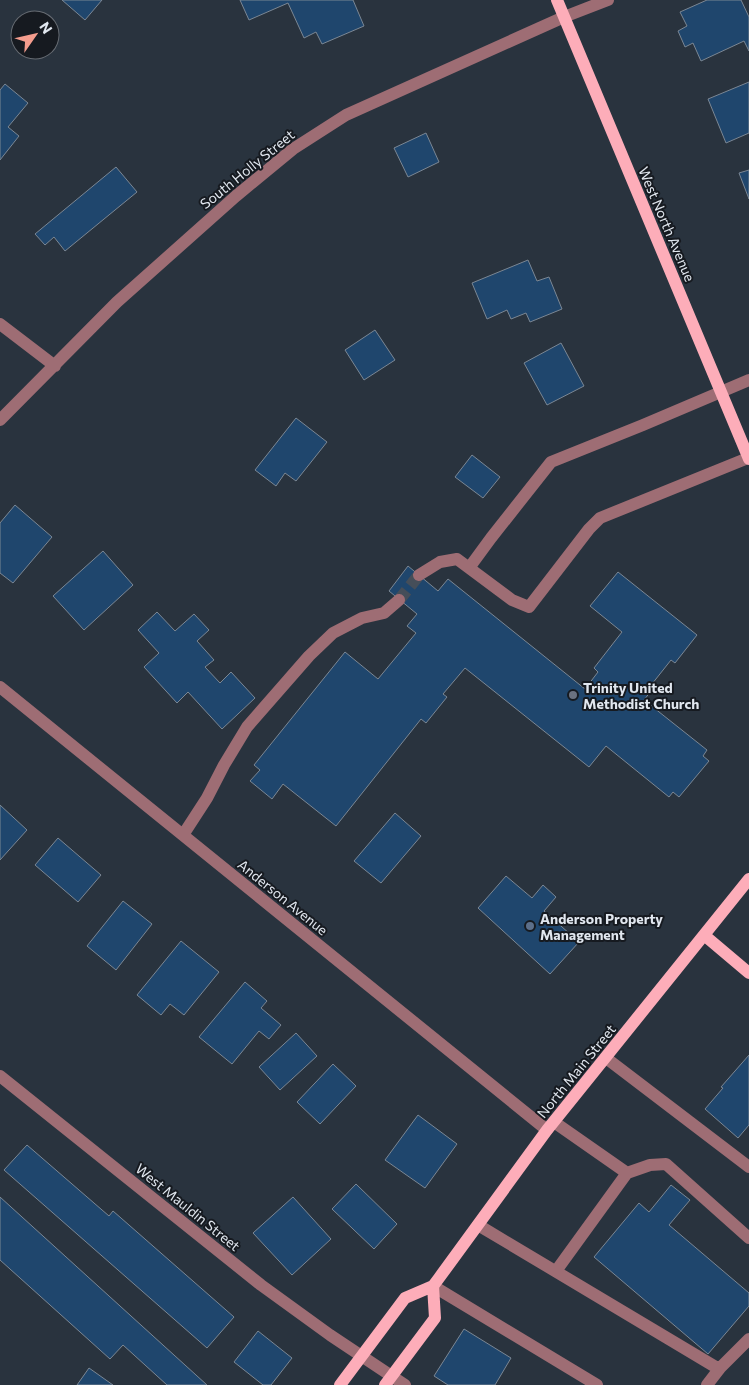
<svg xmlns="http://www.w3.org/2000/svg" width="749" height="1385" viewBox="0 0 749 1385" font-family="Commissioner,sans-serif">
  <rect width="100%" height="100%" fill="#29333e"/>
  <path fill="#1f466d" stroke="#7b8794" d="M62 0H102L85 20Z
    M240 0H353L364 26 322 44 316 32 304 38 288 3 249 20Z
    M707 0H741L749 17V51L744 41 701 61 693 43 685 47 678 31 687 26 680 12Z
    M749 82V133L726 143 708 99Z
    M5 84 28 103 8 127 19 136 0 160V90Z
    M426 133 439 162 408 177 394 148Z
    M116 167 137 192 65 251 54 237 45 245 35 234Z
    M749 170V199L739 173Z
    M528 260 537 281 549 277 562 309 530 322 526 313 511 319 507 310 487 319 472 283Z
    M375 330 395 360 364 380 345 350Z
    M561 343 584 386 547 405 524 363Z
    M296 418 327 442 296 481 285 473 276 486 255 470Z
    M472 455 500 477 483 498 455 477Z
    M15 505 52 537 13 583 0 573V523Z
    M103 551 133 585 84 630 53 596Z
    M408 566 438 591 448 579 585 689 598 672 594 668 622 632 590 606 618 572 697 635 675 663 671 660 648 689 651 691 644 700 707 750 703 756 709 761 679 797 673 792 669 797 606 746 589 767 465 668 443 694 447 697 426 723 421 719 336 826 283 784 272 799 250 781 260 770 254 765 345 652 378 679 416 633 407 626 417 614 389 591Z
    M157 612 175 631 194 614 209 630 197 641 214 660 205 667 220 683 231 672 255 698 222 729 188 692 177 703 144 667 159 653 138 630Z
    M0 805 27 830 0 860Z
    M395 813 421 836 381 883 354 861Z
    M58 838 101 875 78 902 35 865Z
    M506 876 532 898 543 885 556 897 544 911 579 942 550 974 478 908Z
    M123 901 152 924 116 970 87 946Z
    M181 941 219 972 184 1015 170 1004 161 1015 137 995Z
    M245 982 267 1001 261 1008 281 1025 269 1039 259 1031 232 1064 199 1037Z
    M296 1033 317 1056 280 1090 259 1067Z
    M749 1055V1125L738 1138 705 1109 723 1088 721 1087Z
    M333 1064 356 1086 320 1124 297 1102Z
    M418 1115 457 1144 425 1188 385 1160Z
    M27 1145 109 1216 113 1211 234 1317 207 1348 4 1170Z
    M356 1184 397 1224 374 1249 332 1209Z
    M671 1185 690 1200 669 1225 749 1293V1306L708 1354 594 1257 639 1203 649 1212Z
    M0 1197 207 1385H167L123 1345 110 1359 0 1260Z
    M293 1197 331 1239 292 1275 253 1233Z
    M464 1329 511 1358 495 1385H448L434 1376Z
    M258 1331 292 1358 271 1385H263L234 1362Z
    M89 1368 113 1385H77Z"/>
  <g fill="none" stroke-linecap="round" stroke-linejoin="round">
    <path stroke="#454e59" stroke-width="12" stroke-dasharray="12 6" stroke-linecap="butt" d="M399 600 419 575"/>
    <path stroke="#9e6d74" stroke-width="12" d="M0 324 55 366
      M0 420 117 302 236 196 293 149 346 115 564 17 608 0
      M469 568 491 538 551 462 643 425 749 380
      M419 575 440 562 457 559 512 600 529 607 589 529 600 518 748 458
      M0 687 547 1130
      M183 835 207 798 224 765 247 727 309 656 333 633 362 618 384 613 399 600
      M606 1058 749 1167
      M0 1076 261 1285 330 1335 405 1385
      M554 1122 627 1173 556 1271
      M627 1173 650 1165 666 1164 749 1238
      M478 1225 719 1369
      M433 1286 597 1385
      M707 1385 720 1368 749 1339"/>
    <path stroke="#fdadb9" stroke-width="12" d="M557 0 749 459
      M704 935 749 973
      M340 1385 405 1298 433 1286 439 1278 547 1130 749 879
      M385 1385 435 1318 433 1286"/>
  </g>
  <circle fill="#6b7280" stroke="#161a20" stroke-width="2" cx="573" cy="695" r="5"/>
  <circle fill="#5c6f8a" stroke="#161a20" stroke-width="2" cx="530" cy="926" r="5"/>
  <g text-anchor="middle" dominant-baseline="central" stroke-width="4" stroke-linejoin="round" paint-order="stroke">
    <g font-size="14" fill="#e1e7ef" stroke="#161a20">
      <text transform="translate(247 169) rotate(-39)">South Holly Street</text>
      <text transform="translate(667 224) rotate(67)">West North Avenue</text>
      <text transform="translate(283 897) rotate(39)">Anderson Avenue</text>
      <text transform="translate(576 1071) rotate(-51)">North Main Street</text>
      <text transform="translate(188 1207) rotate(39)">West Mauldin Street</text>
    </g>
    <g font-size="14" font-weight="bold" fill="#e1e7ef" stroke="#161a20" text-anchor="start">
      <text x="583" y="687">Trinity United<tspan x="583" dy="16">Methodist Church</tspan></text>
      <text x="540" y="918">Anderson Property<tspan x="540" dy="16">Management</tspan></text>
    </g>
  </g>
  <g transform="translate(35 35) rotate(56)"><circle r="24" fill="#161a20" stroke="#676c73"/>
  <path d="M0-4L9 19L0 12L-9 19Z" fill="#f59d8e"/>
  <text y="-8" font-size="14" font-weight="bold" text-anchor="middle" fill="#e1e7ef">N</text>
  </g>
</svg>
